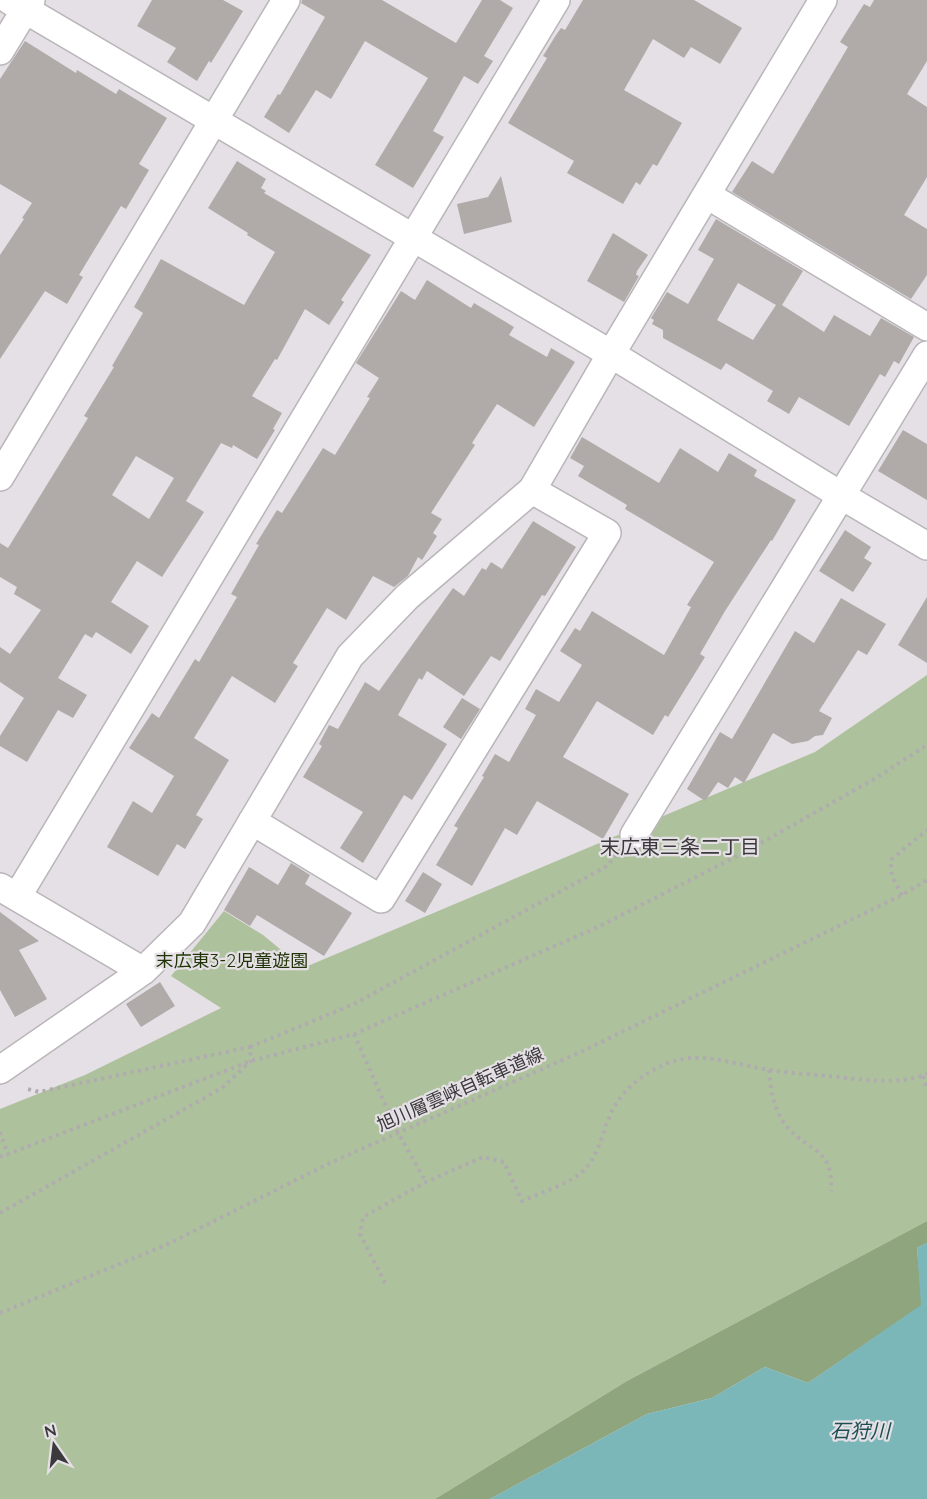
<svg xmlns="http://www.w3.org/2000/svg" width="927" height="1499" viewBox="0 0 927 1499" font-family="Quicksand,'Noto Sans JP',sans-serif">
  <rect width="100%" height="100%" fill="#e4e0e5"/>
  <path fill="#aec19d" d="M927 675V1221L627 1381 435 1499H0V1109L85 1075 221 1008 171 976 224 911 263 935 303 968 815 752Z"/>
  <path fill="#8fa57d" d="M927 1221V1243L917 1248 922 1305 808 1383 765 1367 712 1398 647 1414 490 1499H435L627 1381Z"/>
  <path fill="#7bb6b8" d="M927 1243V1499H490L647 1414 712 1398 765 1367 808 1383 921 1305 917 1248Z"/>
  <path fill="#b0aba8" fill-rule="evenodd" d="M152 0H223L243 11 211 63 209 61 197 81 167 62 176 48 137 26Z
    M302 0H382L456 43 482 0H500L513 8 484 56 493 61 478 84 464 76 433 131 444 137 413 188 375 165 428 78 365 41 331 99 316 90 289 133 264 117 278 94 280 95 325 17 301 3Z
    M583 0H694L742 28 720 64 691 47 684 58 653 39 624 90 682 123 657 166 653 164 640 185 636 182 623 204 567 173 574 161 508 123 547 58 543 56 556 35 561 28 565 30Z
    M874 0H927V61L907 94 927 107V177L904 215 927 229V275L911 299 732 192 752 161 773 174 848 47 840 42 864 4 870 7Z
    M25 41 76 73 77 70 116 94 119 89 167 118 139 164 149 170 126 209 121 206 79 275 83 277 67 304 45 291 0 359V255L24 219 22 218 32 203 0 184V79Z
    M237 161 266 179 261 188 266 191 264 193 371 255 341 300 344 302 329 325 305 309 277 360 275 359 252 396 282 413 273 429 275 430 257 459 233 445 232 448 221 443 186 501 204 512 162 577 137 561 111 602 149 626 131 654 96 632 92 638 85 634 58 678 87 695 73 718 58 710 27 762 0 746V736L24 698 0 682V647L10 654 41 610 14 594 17 587 0 577V543L8 548 88 418 84 416 114 367 112 366 143 313 134 307 161 259 244 305 275 252 247 235 248 233 208 208ZM136 456 174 478 149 519 112 495Z
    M501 176 512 222 464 234 457 204 488 197Z
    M716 219 803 271 782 305 824 332 834 315 870 336 881 318 914 337 899 364 894 361 885 377 880 374 849 426 799 397 789 414 767 401 773 391 726 363 721 370 663 338V330L652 324 654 320 651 318 667 292 688 304 714 259 698 250ZM738 283 776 305 753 340 717 320Z
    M613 233 648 255 637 271 636 275 639 276 624 302 587 281Z
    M427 280 471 308 474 303 514 327 509 335 547 357 551 348 575 362 534 427 497 404 472 443 475 445 431 513 442 519 433 533 437 536 422 560 418 557 408 576 394 587 373 576 346 620 327 608 293 663 298 666 275 703 232 676 194 738 229 760 196 815 203 819 185 849 177 844 158 876 107 847 133 801 152 813 174 776 129 748 152 713 159 718 195 659 199 662 237 597 231 594 259 545 256 544 277 510 282 513 323 448 335 455 370 398 367 397 379 378 356 363 401 291 415 300Z
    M903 430 927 444V500L878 471Z
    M582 437 659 483 680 448 718 472 729 453 757 470 754 476 796 500 772 541 771 540 725 611 700 654 705 657 668 717 665 715 653 735 597 701 563 757 629 794 603 839 537 801 517 835 505 828 472 886 436 865 458 828 454 826 484 777 482 776 495 754 509 762 536 715 525 709 536 689 559 702 582 665 560 651 575 628 580 631 592 611 664 655 691 607 687 605 714 562 625 509 627 505 578 476 584 466 570 458Z
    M533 521 576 547 545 596 542 595 500 661 491 656 464 696 427 671 422 680 419 678 398 715 447 744 412 800 404 795 363 863 340 848 363 812 303 777 322 746 319 744 329 725 338 729 365 682 379 691 453 588 464 596 482 568 486 570 491 562 502 569Z
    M845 530 871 547 864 558 872 563 853 592 819 571Z
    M927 597V663L898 645Z
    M841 598 886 624 867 655 858 650 819 711 832 718 823 735 815 736 808 741 792 744 773 733 744 783 735 777 728 788 718 782 705 801 687 789 720 732 732 739 795 631 814 643Z
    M462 698 480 709 461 739 443 727Z
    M291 863 310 875 305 884 352 913 324 956 257 915 250 926 224 910 249 867 278 885Z
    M423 872 442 884 425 913 405 901Z
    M0 912 39 941 19 950 47 999 15 1017 0 990Z
    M160 982 175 1006 141 1027 126 1004Z"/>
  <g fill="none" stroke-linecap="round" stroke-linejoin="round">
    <defs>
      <path id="minor" d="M9 0 611 354 842 496 927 546
        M0 51 31 0
        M707 195 927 327
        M0 477 286 0
        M252 821 381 899 607 533 532 490
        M634 835 927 355
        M0 887 143 971
        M17 897 556 0
        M0 1070 143 971 192 923 350 656 407 597 532 490 611 354 823 0"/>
    </defs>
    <use href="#minor" stroke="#b9b5b9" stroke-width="30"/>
    <path stroke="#afabaf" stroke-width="4" stroke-dasharray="3 4.5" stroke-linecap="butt" d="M902 895C896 884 888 873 892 859L927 830
      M354 1034 397 1131 426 1182
      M250 1047 354 1004 607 866 617 854
      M769 1070C771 1091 774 1112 788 1128 811 1153 834 1149 831 1191
      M923 1076 927 1089
      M0 1132 8 1155
      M0 1157 251 1061 354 1034 598 927 747 851 876 778 927 745
      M0 1213 222 1088 251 1061 250 1047 39 1092 24 1088
      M385 1283 360 1234 363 1217 426 1182 483 1157 504 1162 522 1201C540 1193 573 1183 586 1168 598 1155 602 1134 609 1118 619 1091 644 1072 671 1062 703 1051 737 1065 769 1070 789 1073 809 1074 828 1076 861 1079 895 1086 927 1074
      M0 1313 166 1245 330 1163 585 1050 902 895 927 880"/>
    <use href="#minor" stroke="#fff" stroke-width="27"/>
  </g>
  <g text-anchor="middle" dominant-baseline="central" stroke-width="4.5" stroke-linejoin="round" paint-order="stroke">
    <g font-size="18" fill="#1f3306" stroke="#e4e0e5">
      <text x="232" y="960">末広東3-2児童遊園</text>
    </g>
    <g font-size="18" fill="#3b393b" stroke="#e4e0e5">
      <text transform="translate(460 1089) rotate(-24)">旭川層雲峡自転車道線</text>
    </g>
    <g font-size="20" fill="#3b393b" stroke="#e4e0e5">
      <text x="680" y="846">末広東三条二丁目</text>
    </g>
    <g font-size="20" font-style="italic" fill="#1b4f51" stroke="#e4e0e5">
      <text x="860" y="1430">石狩川</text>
    </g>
  </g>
  <g transform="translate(54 1445) rotate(346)" stroke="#e4e0e5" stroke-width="4.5" paint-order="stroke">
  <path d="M0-4.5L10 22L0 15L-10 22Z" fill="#3b393b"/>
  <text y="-9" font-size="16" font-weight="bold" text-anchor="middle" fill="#3b393b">N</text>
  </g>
</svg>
